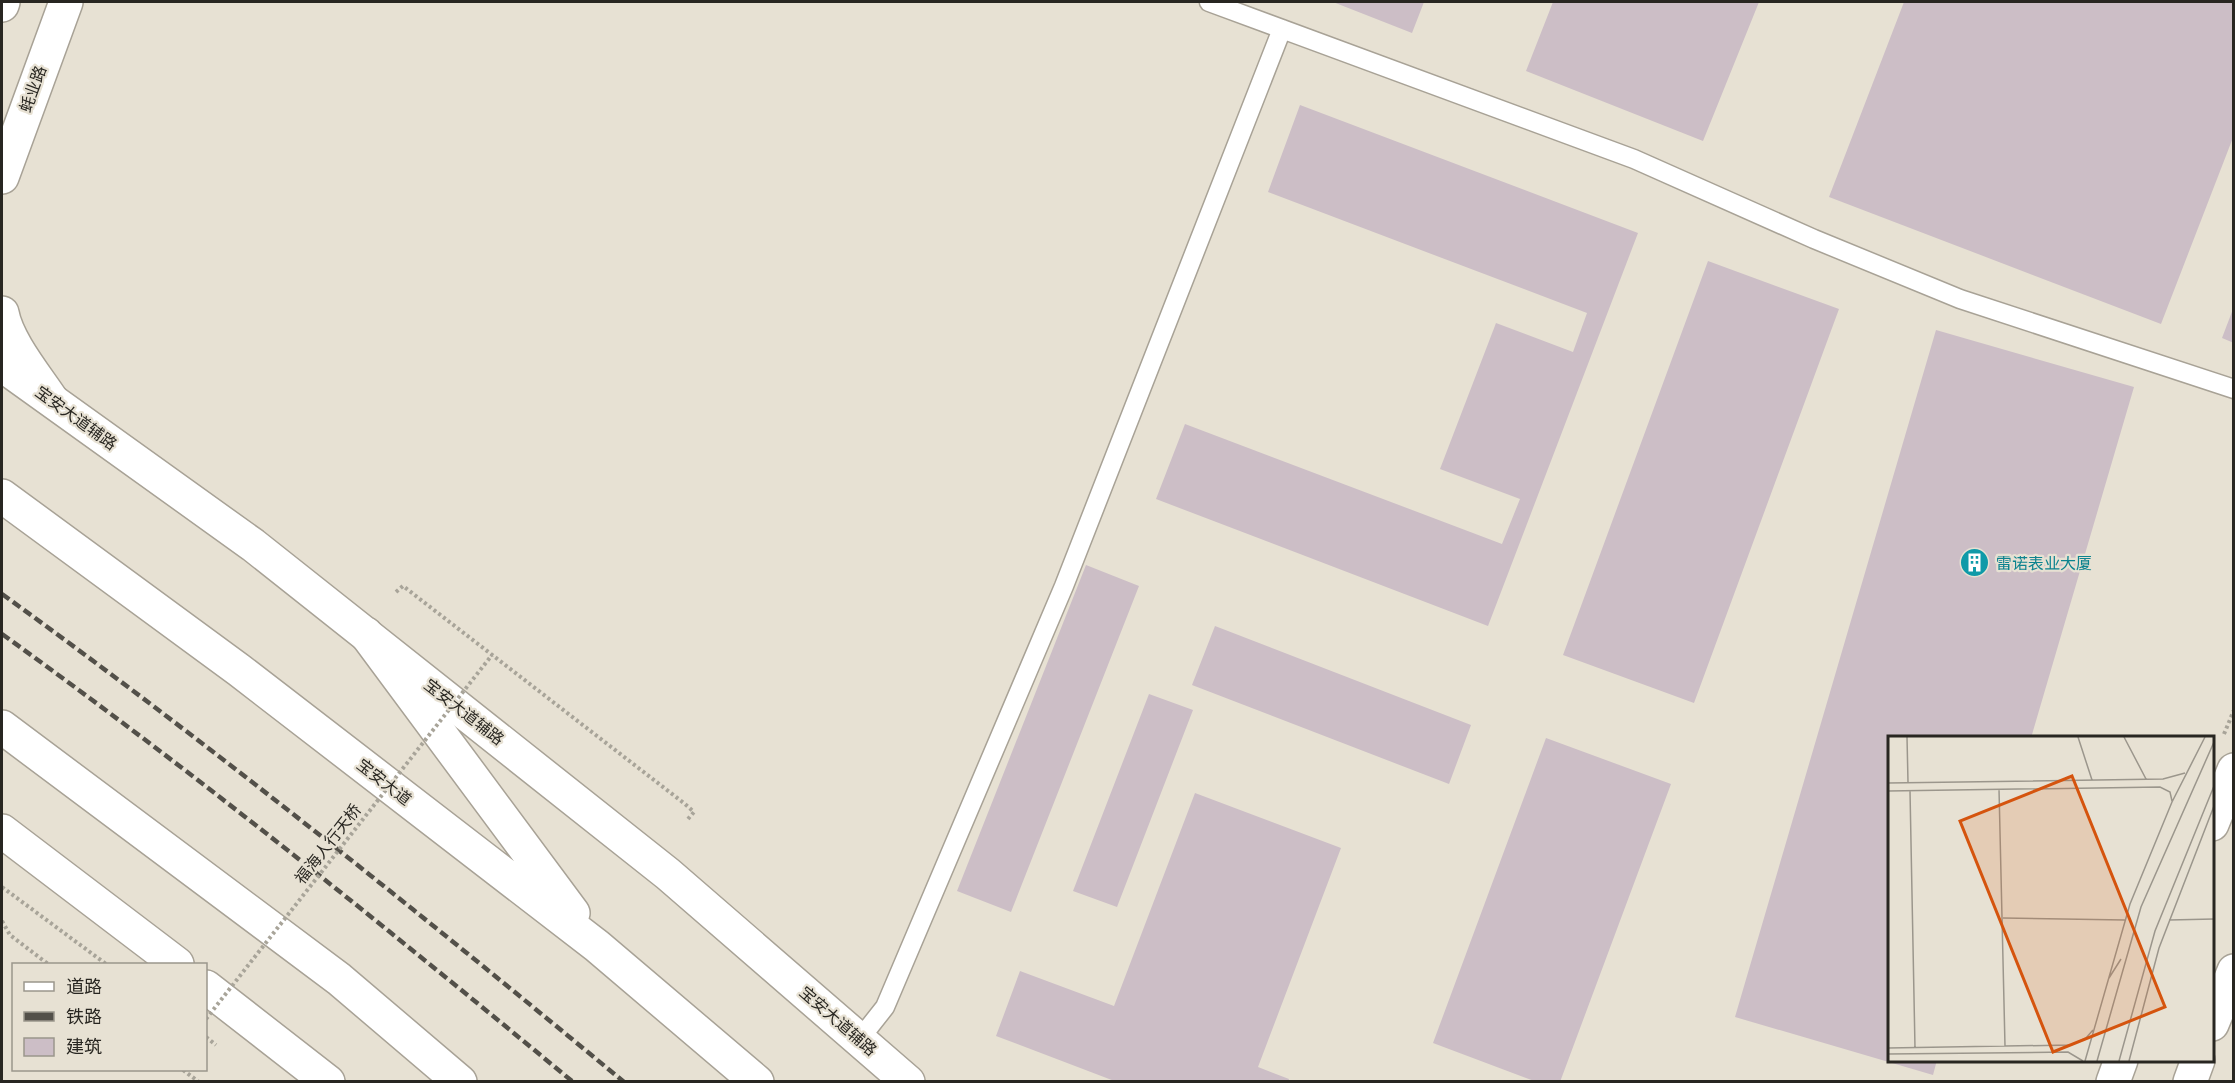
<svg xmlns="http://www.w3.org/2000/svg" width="2235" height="1083" viewBox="0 0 2235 1083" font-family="'Crimson Pro','Noto Sans SC',serif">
  <rect width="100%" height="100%" fill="#e7e1d3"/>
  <path fill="#ccbec6" d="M1333 2H1424L1412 33Z
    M1553 2H1759L1703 141 1526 71Z
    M1904 2H2234V135L2161 324 1829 197Z
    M1300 105 1638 233 1488 626 1156 499 1185 424 1502 544 1520 499 1440 469 1496 323 1573 352 1587 313 1268 192Z
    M1708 261 1839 309 1694 703 1563 655Z
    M2233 309H2234V343L2222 338Z
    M1936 330 2134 387 2031 738H1890V1060H1937L1933 1075 1735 1017Z
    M1086 565 1139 586 1011 912 957 891Z
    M1215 626 1471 725 1449 784 1192 685Z
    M1149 694 1193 710 1117 907 1073 891Z
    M1546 738 1671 784 1560 1082H1537L1433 1043Z
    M1195 793 1341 848 1258 1067 1289 1079 1288 1082H1117L996 1036 1020 971 1114 1006Z"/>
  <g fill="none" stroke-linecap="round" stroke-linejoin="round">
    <defs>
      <path id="service" d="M1209 2 1634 159 1814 239 1960 299 2234 389
        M859 1040 885 1007 1064 586 1282 29"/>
      <path id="tertiary" d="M2 5 3 2
        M2 177 66 2
        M2 313C7 341 35 375 51 399"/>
      <path id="secondary" d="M2 365 253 545 668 874 908 1082
        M2212 824 2234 770
        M2 831 177 964
        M206 987 328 1082
        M2212 1024 2234 971
        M2113 1082 2121 1060
        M2190 1082 2198 1060"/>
      <path id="primary" d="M2 496 239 670 597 946 757 1082
        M366 634 573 913
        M2 727 339 979 460 1082"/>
    </defs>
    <use href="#service" stroke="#a8a296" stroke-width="21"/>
    <use href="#tertiary" stroke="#a8a296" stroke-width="36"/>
    <use href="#secondary" stroke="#a8a296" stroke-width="36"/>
    <use href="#primary" stroke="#a8a296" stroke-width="36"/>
    <path stroke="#a8a499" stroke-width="4" stroke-dasharray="3 3" stroke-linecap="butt" d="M396 592 403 586 685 804 694 812 688 819
      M2224 734 2234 710
      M2 887 106 964
      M2 921 10 935 48 964
      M206 1037 216 1045
      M183 1070 199 1082"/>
    <use href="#service" stroke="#fff" stroke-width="18"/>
    <use href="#tertiary" stroke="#fff" stroke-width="33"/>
    <use href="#secondary" stroke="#fff" stroke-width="33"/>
    <use href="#primary" stroke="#fff" stroke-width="33"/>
    <path stroke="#535049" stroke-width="4.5" stroke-dasharray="9 4.5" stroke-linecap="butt" d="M2 594C215 748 421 914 624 1082
      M2 634C198 775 387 928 573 1082"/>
    <path stroke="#a8a499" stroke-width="4" stroke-dasharray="3 3" stroke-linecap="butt" d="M206 1019 492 655"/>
  </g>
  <defs>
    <symbol id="building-disc" viewBox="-11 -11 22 22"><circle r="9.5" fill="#0f9aa8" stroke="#e7e1d3"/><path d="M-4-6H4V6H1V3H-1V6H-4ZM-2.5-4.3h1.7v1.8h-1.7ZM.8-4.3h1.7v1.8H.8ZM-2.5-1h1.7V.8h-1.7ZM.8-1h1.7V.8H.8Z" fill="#fff"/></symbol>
  </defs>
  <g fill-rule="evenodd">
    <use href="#building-disc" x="1958" y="546" width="33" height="33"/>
  </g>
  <g text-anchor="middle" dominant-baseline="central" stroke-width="4.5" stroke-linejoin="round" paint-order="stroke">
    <g font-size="16" fill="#282621" stroke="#e7e1d3">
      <text transform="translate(33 89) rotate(-70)">蚝业路</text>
      <text transform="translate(76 418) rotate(36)">宝安大道辅路</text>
      <text transform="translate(464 712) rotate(38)">宝安大道辅路</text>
      <text transform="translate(384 782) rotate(38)">宝安大道</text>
      <text transform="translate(328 844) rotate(-52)">福海人行天桥</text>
      <text transform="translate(838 1021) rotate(41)">宝安大道辅路</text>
    </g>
    <g font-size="16" fill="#0d838f" stroke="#e7e1d3" text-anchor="start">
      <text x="1996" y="563">雷诺表业大厦</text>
    </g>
  </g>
  <g transform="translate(1888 736)">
    <rect width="326" height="326" fill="#e7e1d3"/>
    <path fill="none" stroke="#9b968c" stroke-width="1.5" d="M19 1 20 46M190 1 204 44M236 1 258 43M0 47 275 43 297 37M111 53 117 310M0 55 272 51 282 56 284 65M22 55 27 312M115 182 237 184M281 184 326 183M221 242 233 223M0 312 183 309 198 302 205 294M0 318 180 316 195 325M197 325 242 168 284 66 317 1M209 325 253 171 326 6M231 325 267 195 326 50M241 325 271 212 326 70"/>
    <path fill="#d5540e" fill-opacity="0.15" stroke="#d5540e" stroke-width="3" d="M184 40 277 271 165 316 72 85Z"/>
    <rect width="326" height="326" fill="none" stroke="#282621" stroke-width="3"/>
  </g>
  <rect width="2235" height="1083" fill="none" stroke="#282621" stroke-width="6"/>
  <rect x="12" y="963" width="195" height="108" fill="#e7e1d3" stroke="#9b968c" stroke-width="1.5"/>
  <rect x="24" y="982" width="30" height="9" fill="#ffffff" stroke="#9b968c" stroke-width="1.5"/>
  <text x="66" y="993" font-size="18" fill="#282621">道路</text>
  <rect x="24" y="1012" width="30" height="9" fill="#535049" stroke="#9b968c" stroke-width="1.5"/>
  <text x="66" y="1023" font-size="18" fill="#282621">铁路</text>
  <rect x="24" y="1038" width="30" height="18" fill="#ccbec6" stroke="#9b968c" stroke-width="1.5"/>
  <text x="66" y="1053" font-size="18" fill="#282621">建筑</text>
</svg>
